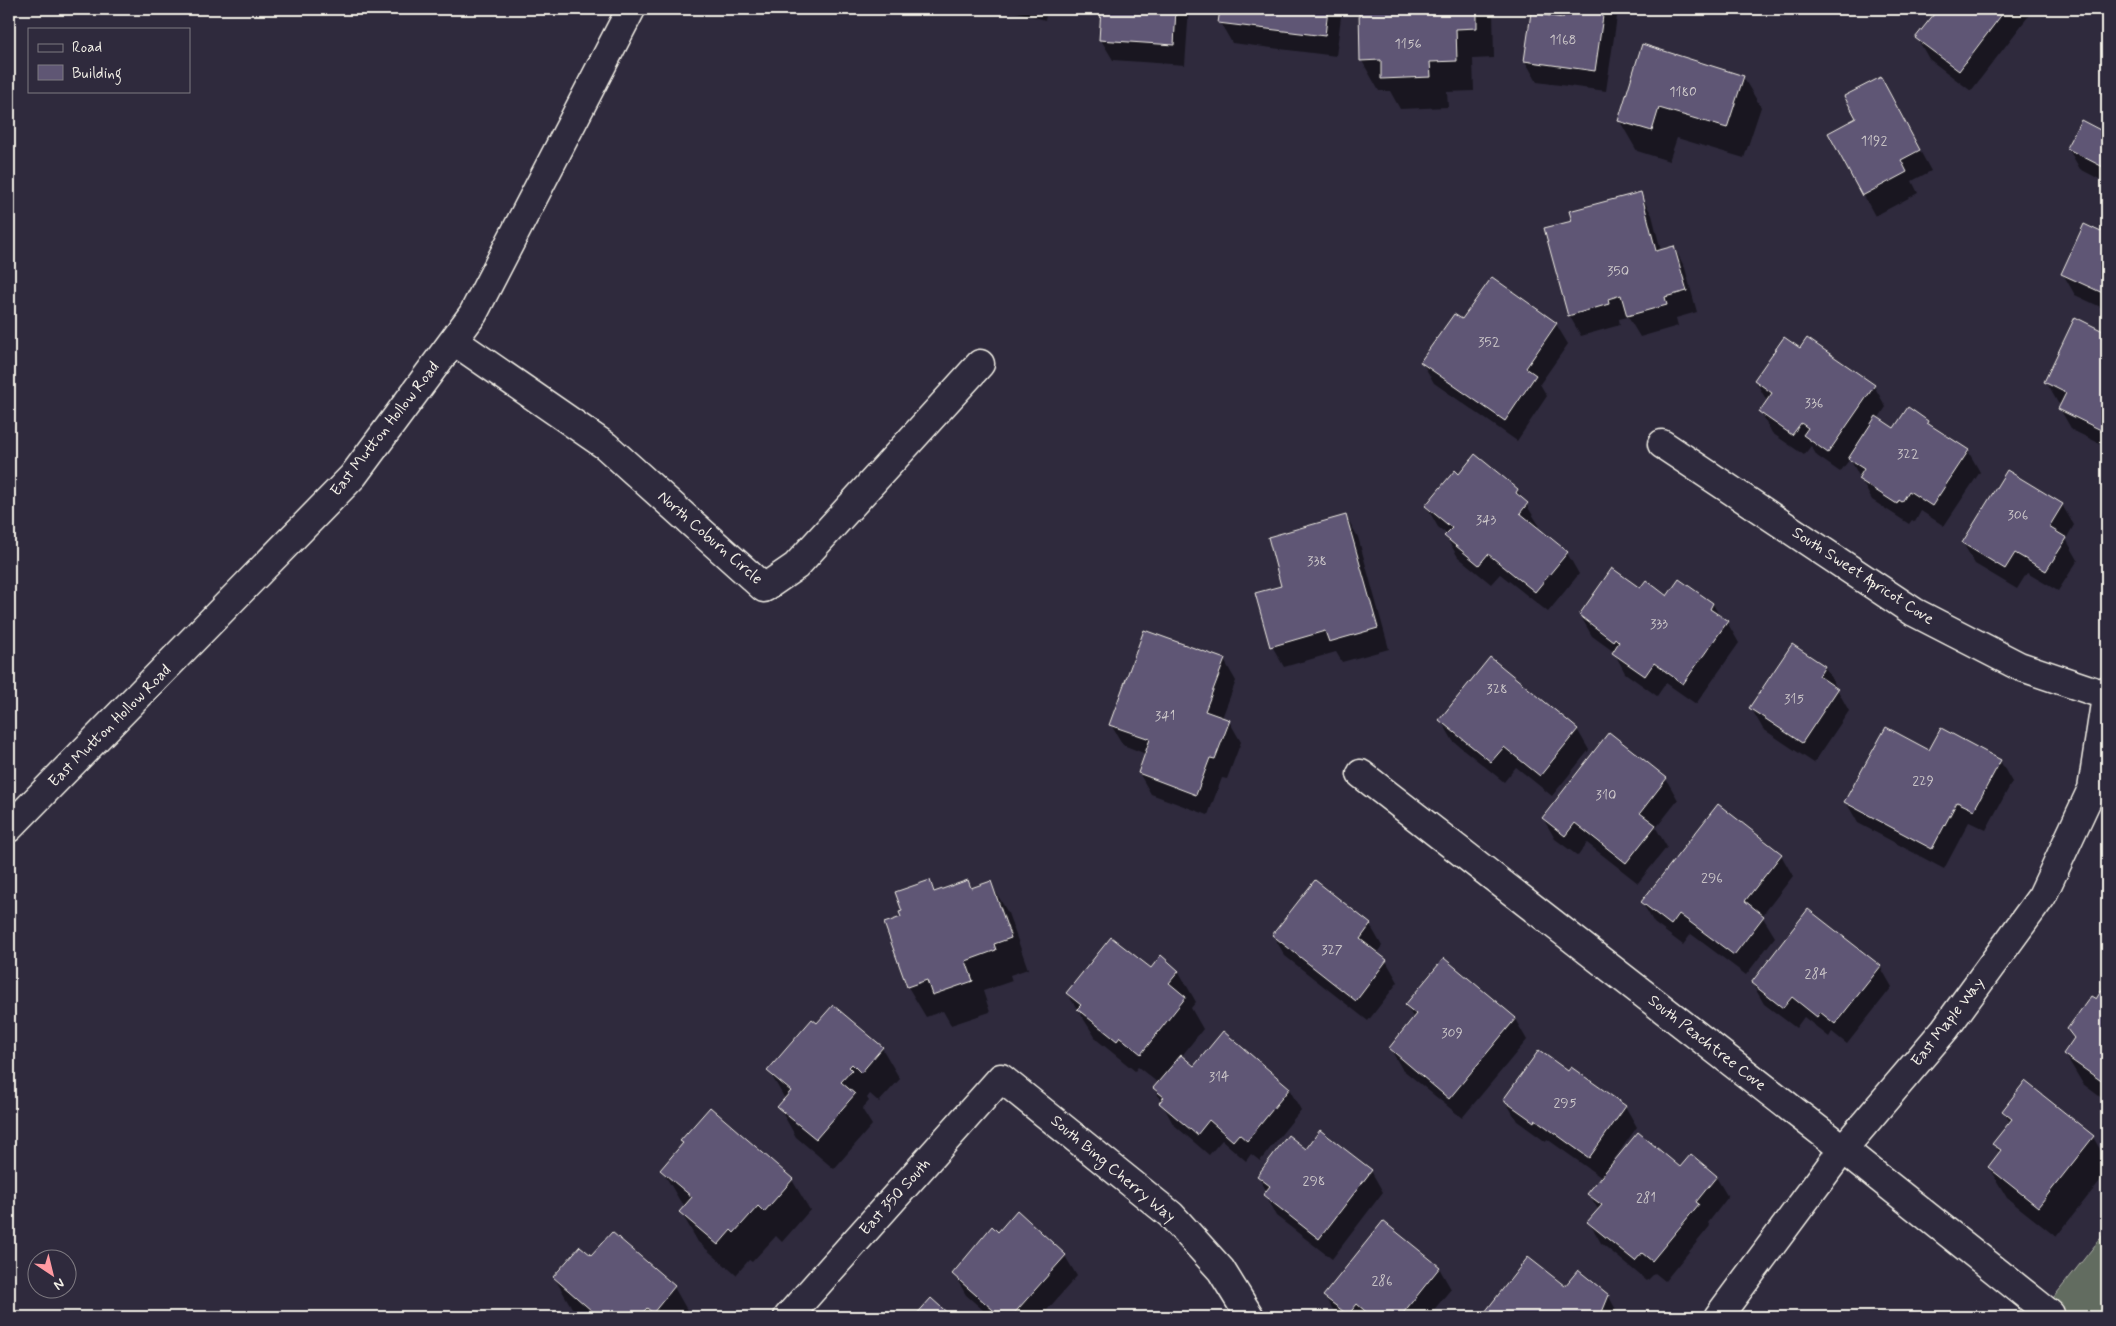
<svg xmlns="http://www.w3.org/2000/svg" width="2116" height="1326" viewBox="0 0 2116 1326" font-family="Mynerve,sans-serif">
  <rect width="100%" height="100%" fill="#2f2a3d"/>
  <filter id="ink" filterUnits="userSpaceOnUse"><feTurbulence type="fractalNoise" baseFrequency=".02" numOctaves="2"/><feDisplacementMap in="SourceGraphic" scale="10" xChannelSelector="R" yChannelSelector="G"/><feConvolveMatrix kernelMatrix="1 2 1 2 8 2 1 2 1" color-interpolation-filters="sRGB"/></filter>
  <g filter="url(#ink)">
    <path fill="#626c61" stroke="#abaea4" d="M2107 1230V1317H2038Z"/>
    <path fill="#0007" d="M1007 9H1048L1045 20Z
      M1103 9H1189L1185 65 1113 60 1101 40Z
      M1221 9H1342L1336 56 1232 43 1220 22Z
      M1360 9H1493L1494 58 1473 59 1474 91 1447 92 1448 107 1400 109 1390 91H1379L1362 61Z
      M1566 9H1612L1617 17 1606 91 1537 82 1525 61 1532 14 1564 19Z
      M1939 9H2034L1971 91 1929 59 1917 38Z
      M1743 77 1761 107 1744 158 1677 138 1669 161 1637 151 1619 120Z
      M1892 99 1931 171 1912 181 1918 193 1875 216 1830 134Z
      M2107 129V183L2080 169 2068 148 2105 134Z
      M1640 194 1652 215 1661 251 1674 247 1685 268 1697 312 1676 318 1678 326 1640 337 1628 317 1619 319 1620 325 1581 336 1569 315 1573 222Z
      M2107 221V310L2075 295 2063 274 2101 234Z
      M2076 319 2107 334V447L2072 430 2060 409 2062 405 2058 403 2046 382Z
      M1463 321 1556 324 1568 344 1540 384 1547 396 1517 441 1434 383 1422 362Z
      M1801 350 1874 386 1886 407 1878 419 1895 430 1927 422 1930 427 1968 451 1980 472 1944 526 1921 511 1915 522 1912 520 1909 524 1872 500 1850 459 1840 472 1817 456 1811 446 1804 455 1772 433 1761 412 1767 401 1755 380Z
      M1517 490 1539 525 1536 528 1567 553 1579 574 1548 612 1500 574 1491 584 1458 557 1446 537 1448 535 1438 527 1426 506Z
      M2062 505 2074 525 2066 539 2078 560 2058 591 2027 573 2017 589 1975 564 1963 543Z
      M1346 516 1358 537 1389 649 1342 662 1336 652 1284 667 1272 646 1283 587Z
      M1641 590 1667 597 1713 604 1720 617 1727 622 1739 643 1696 704 1666 683 1657 696 1625 673 1614 652 1592 636 1580 615Z
      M1792 646 1825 667 1849 711 1814 763 1763 729 1751 708Z
      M1224 660 1236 681 1222 718 1229 721 1241 742 1227 779 1222 778 1208 815 1151 794 1139 773 1146 754 1123 745 1111 725Z
      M1441 720 1577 729 1589 750 1552 796 1516 767 1504 782 1453 741Z
      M1929 751 2000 761 2012 782 1986 830 1969 822 1944 869 1858 823 1846 802Z
      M1666 779 1678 800 1656 828 1667 847 1638 883 1587 843 1578 856 1555 839 1543 818Z
      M1718 806 1781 855 1793 876 1762 916 1775 937 1746 975 1691 934 1683 945 1654 923 1642 902Z
      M929 881 936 893 972 889 990 882 1008 913 1028 969 1010 975 1012 981 983 991 990 1012 951 1025 943 1011 926 1017 908 987 886 923 902 918Z
      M1315 882 1370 925 1382 946 1376 954 1386 961 1398 982 1368 1021 1285 956 1273 935Z
      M1444 960 1515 1019 1527 1040 1462 1118 1402 1069 1390 1048 1414 1019 1406 1005Z
      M1880 966 1892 987 1847 1044 1832 1032 1829 1037 1804 1017 1796 1028 1764 1004 1752 983Z
      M1151 970 1179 972 1196 1002 1191 1008 1203 1029 1181 1057 1194 1068 1289 1089 1301 1110 1260 1161 1251 1154 1246 1161 1222 1140 1209 1155 1173 1124 1154 1088 1158 1083 1138 1067 1135 1071 1097 1040 1067 993Z
      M2107 984V1102L2083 1084 2065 1054 2075 1040 2069 1029 2096 1001Z
      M817 1024 882 1048 900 1079 879 1102 870 1094 867 1098 869 1101 862 1109 872 1125 834 1169 796 1137 779 1107 785 1099 769 1071Z
      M1568 1072 1625 1106 1637 1127 1613 1161 1680 1169 1716 1177 1728 1197 1708 1223 1710 1226 1665 1281 1655 1273 1647 1281 1601 1243 1589 1222 1599 1211 1589 1194 1602 1178 1547 1139 1546 1142 1517 1121 1505 1100Z
      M2025 1082 2093 1137 2107 1161V1172L2056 1237 2007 1198 1989 1168 2000 1154 1994 1144 2010 1122 2003 1111Z
      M1306 1151 1371 1171 1383 1192 1332 1259 1276 1216 1265 1195 1267 1192 1258 1176Z
      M662 1170 792 1180 810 1210 782 1242 776 1236 752 1262 749 1260 736 1275 698 1242 681 1212 686 1206 680 1201Z
      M1383 1223 1439 1268 1451 1289 1428 1317H1338L1324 1296Z
      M998 1234 1065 1256 1077 1276 1041 1317H991L966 1295 954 1274Z
      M592 1257 674 1287 691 1317H583L572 1308 554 1277Z
      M1529 1259 1565 1288 1608 1295 1620 1317H1482Z
      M1878 1311 1885 1317H1873Z"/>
    <path fill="#5f5674" stroke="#f4f1e8" d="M1101 9H1176L1174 45 1099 40Z
      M1220 9H1328L1325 36 1218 23Z
      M1359 9H1477V28L1456 29 1457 61 1430 62 1431 77 1381 79V60L1360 61Z
      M1565 9H1604L1595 71 1524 61 1531 13 1563 18Z
      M1938 9H2006L1959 71 1915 38Z
      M1642 44 1744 76 1727 128 1659 108 1652 131 1618 121Z
      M1881 77 1920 150 1901 160 1907 172 1862 196 1828 133 1856 118 1844 96Z
      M2081 120 2104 132 2107 126V169L2066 148Z
      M1641 192 1656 251 1674 246 1687 291 1665 297 1667 305 1627 316 1621 295 1608 299 1609 304 1568 316 1544 228 1572 221 1569 211Z
      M2107 218V295L2061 274 2084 224 2101 232Z
      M1492 277 1557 323 1526 368 1536 375 1505 421 1420 362 1454 314 1462 319Z
      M2075 317 2107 333V433L2058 409 2066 393 2044 382Z
      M1784 337 1800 348 1807 338 1875 385 1828 453 1803 435 1808 428 1801 423 1792 435 1759 412 1772 393 1754 380Z
      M1908 407 1928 421 1927 423 1969 450 1932 506 1909 491 1902 502 1899 500 1897 504 1858 479 1864 469 1848 459 1876 416 1894 428Z
      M1475 454 1518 489 1516 493 1528 503 1520 513 1568 552 1535 592 1488 554 1479 565 1444 536 1452 528 1425 506 1455 470 1459 474Z
      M2007 470 2063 504 2049 527 2067 538 2046 571 2015 553 2005 569 1962 543Z
      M1346 515 1378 628 1329 642 1325 631 1270 647 1255 593 1281 586 1268 537Z
      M1612 568 1640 588 1646 580 1667 596 1679 579 1713 603 1710 609 1728 621 1683 684 1654 663 1645 676 1612 653 1619 642 1615 638 1613 641 1579 615Z
      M1144 630 1225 659 1205 711 1230 720 1215 759 1210 758 1196 795 1138 773 1150 739 1109 725Z
      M1792 644 1825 666 1819 676 1838 689 1802 743 1749 708Z
      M1490 657 1578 729 1540 776 1504 747 1491 762 1439 720Z
      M1886 727 1929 750 1941 728 2001 760 1974 810 1957 802 1932 849 1844 802Z
      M1609 732 1667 778 1640 813 1656 825 1626 863 1575 823 1565 836 1542 818Z
      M1718 804 1782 854 1745 901 1764 916 1734 955 1679 914 1671 925 1641 902Z
      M930 880 934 892 968 880 971 888 991 881 1011 938 994 944 996 950 966 961 973 981 932 995 927 980 907 987 884 923 901 917 899 912 902 911 895 892Z
      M1315 880 1371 924 1360 939 1387 960 1356 1001 1272 935Z
      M1808 909 1881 966 1835 1024 1820 1012 1817 1017 1792 997 1783 1008 1751 983Z
      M1111 937 1151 968 1161 955 1179 971 1169 983 1186 997 1141 1054 1120 1037 1117 1041 1077 1009 1081 1005 1066 993Z
      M1444 958 1516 1018 1449 1099 1389 1048 1416 1014 1405 1005Z
      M2107 982V1085L2063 1054 2074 1038 2067 1029 2091 996 2096 999Z
      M833 1005 883 1047 861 1073 852 1064 849 1067 852 1070 841 1082 855 1094 816 1139 777 1107 791 1091 767 1071 812 1019 817 1023Z
      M1223 1031 1290 1088 1247 1141 1239 1134 1233 1141 1209 1120 1197 1135 1159 1103 1164 1097 1153 1088 1181 1055 1194 1066Z
      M1539 1050 1568 1071 1571 1067 1626 1106 1589 1158 1535 1119 1534 1122 1503 1100Z
      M2025 1081 2094 1136 2038 1207 1988 1167 2001 1150 1992 1144 2012 1119 2002 1111Z
      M710 1107 793 1179 764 1212 758 1206 734 1233 731 1230 718 1245 679 1212 692 1197 660 1170 683 1143 680 1141Z
      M1320 1130 1372 1170 1319 1239 1263 1195 1270 1186 1257 1176 1288 1135 1306 1149Z
      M1638 1132 1680 1167 1691 1154 1717 1176 1696 1202 1699 1204 1652 1261 1642 1253 1635 1261 1587 1222 1602 1205 1587 1194Z
      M1017 1210 1066 1255 1011 1317H1001L952 1274 992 1226 998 1232Z
      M1383 1221 1440 1267 1400 1317H1372L1357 1304 1348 1315 1323 1296Z
      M612 1232 675 1286 653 1313 647 1308 638 1317H587L592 1311 553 1277 580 1246 591 1255Z
      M1528 1257 1565 1286 1578 1270 1609 1295 1600 1317H1481Z
      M931 1298 952 1317H914Z"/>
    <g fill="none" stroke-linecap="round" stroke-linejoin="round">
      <defs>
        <path id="minor" d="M454 341 606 446 764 588 796 566 980 364
          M1662 444 1914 612 2019 666 2105 695
          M1361 774 1843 1149 2050 1314
          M9 828 353 476 473 314 631 9
          M788 1317 1001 1078 1171 1215 1221 1270 1250 1317
          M1718 1317 1843 1149 1945 1029 2042 896 2092 789 2107 690"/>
      </defs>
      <use href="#minor" stroke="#f4f1e8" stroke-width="31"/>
      <use href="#minor" stroke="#2f2a3d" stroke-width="28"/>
    </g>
  </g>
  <g text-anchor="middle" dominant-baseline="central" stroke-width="5" stroke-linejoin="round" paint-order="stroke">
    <g font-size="14" fill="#cfcacb">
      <text x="1563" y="40">1168</text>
      <text x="1408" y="44">1156</text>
      <text x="1683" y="92">1180</text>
      <text x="1874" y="141">1192</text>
      <text x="1618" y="271">350</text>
      <text x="1489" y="342">352</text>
      <text x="1814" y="403">336</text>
      <text x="1908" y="454">322</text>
      <text x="2018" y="515">306</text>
      <text x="1486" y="520">343</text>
      <text x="1317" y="561">338</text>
      <text x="1659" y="624">333</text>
      <text x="1497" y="689">328</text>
      <text x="1794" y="699">315</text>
      <text x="1165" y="716">341</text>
      <text x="1923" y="781">229</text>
      <text x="1606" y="795">310</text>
      <text x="1712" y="878">296</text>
      <text x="1332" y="950">327</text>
      <text x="1816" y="974">284</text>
      <text x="1452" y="1033">309</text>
      <text x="1219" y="1077">314</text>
      <text x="1565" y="1103">295</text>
      <text x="1314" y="1181">298</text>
      <text x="1646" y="1198">281</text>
      <text x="1382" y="1281">286</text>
    </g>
    <g font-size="16" fill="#f4f1e8" stroke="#2f2a3d">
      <text transform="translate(385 429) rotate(-52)">East Mutton Hollow Road</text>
      <text transform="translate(710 538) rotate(41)">North Coburn Circle</text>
      <text transform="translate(1863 576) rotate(33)">South Sweet Apricot Cove</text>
      <text transform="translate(110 726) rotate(-45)">East Mutton Hollow Road</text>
      <text transform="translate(1948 1022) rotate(-52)">East Maple Way</text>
      <text transform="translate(1707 1043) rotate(38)">South Peachtree Cove</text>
      <text transform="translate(1113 1169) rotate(40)">South Bing Cherry Way</text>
      <text transform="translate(895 1197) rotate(-48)">East 350 South</text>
    </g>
  </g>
  <rect width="2116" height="1326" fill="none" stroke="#2f2a3d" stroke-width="30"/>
  <rect x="15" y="15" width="2086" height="1296" fill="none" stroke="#f4f1e8" stroke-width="2" filter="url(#ink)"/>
  <rect x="28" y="28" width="162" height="65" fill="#2f2a3d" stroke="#7e7a81"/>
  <rect x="38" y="44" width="25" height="8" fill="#2f2a3d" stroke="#7e7a81"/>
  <text x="72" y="52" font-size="15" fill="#f4f1e8">Road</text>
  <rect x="38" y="65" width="25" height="15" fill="#5f5674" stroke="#7e7a81"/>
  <text x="72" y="78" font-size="15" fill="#f4f1e8">Building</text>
  <g transform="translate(52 1274) rotate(145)"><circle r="24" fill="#2f2a3d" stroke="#7e7a81"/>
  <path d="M0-4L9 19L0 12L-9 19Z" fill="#ff9aa2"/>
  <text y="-8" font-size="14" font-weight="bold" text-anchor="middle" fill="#f4f1e8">N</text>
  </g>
</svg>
